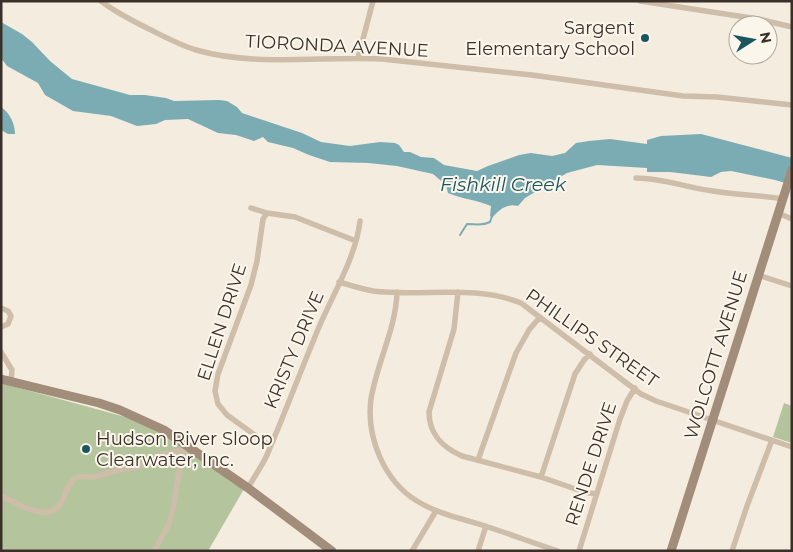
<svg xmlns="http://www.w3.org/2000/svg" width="793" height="552" viewBox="0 0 793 552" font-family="Montserrat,sans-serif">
  <rect width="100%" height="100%" fill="#f4ecde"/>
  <path fill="#b4c59d" d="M1 383 140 421 165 434 244 489 208 551H1Z
    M784 403 792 406V443L773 437Z"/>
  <path fill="#7bacb4" d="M1 22 22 34 32 42 50 61 72 79 130 95H145L166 98 174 101 219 100 227 101 237 107 242 113 302 133 321 142 350 146 380 142 395 143 399 145 404 152H410L421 157 434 158 444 165 477 171 488 166 519 155 531 153 552 156 565 153 576 143 589 141 610 139 647 144V140L661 136 701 134 792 158V185L775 180 731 171 721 172 711 177 670 172H647V168L597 165 567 173 525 198 518 206C506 203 498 211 492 218L490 216 491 206C477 200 462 199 448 193L446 185 433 174 397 166 368 163 330 162 309 155 293 148 268 142 263 137 254 141 236 135 218 133 188 119 165 120 156 124 137 126 111 116 73 111 45 95 38 83 7 66 1 58Z
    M1 107C10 113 15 124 15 134H8L1 130Z"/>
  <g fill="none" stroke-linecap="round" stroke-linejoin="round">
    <path stroke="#7bacb4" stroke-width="2" d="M460 235 467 224C476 224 482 226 490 222L492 216"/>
    <path stroke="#cebda9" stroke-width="5.5" d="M101 1C115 12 131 20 147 28 163 36 179 45 196 50 256 67 321 56 382 59L532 75 683 96 717 97 792 105
      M640 1 758 19 792 27
      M358 58 373 1
      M636 178C663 178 687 188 713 191 736 195 760 195 783 199
      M251 208 267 213 295 217 356 241
      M267 213 263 219 257 261 251 285 218 374 215 391 218 404 227 415 270 446
      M778 213 792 219
      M758 275 792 286
      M339 282C350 285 361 289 373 291 422 297 474 284 521 303L641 394 656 401 792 447
      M397 292C396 329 377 362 371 399 366 437 384 481 417 501 438 514 463 519 485 526 510 534 533 543 558 551
      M458 292 454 329 429 412C429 434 442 447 462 456L541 477 584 492 596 494
      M1 308 8 311 11 316 8 324 1 327
      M1 352 12 370 11 381
      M478 460 516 353 529 330 540 317
      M541 477 575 374 584 360 590 354
      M248 488C254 477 262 466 267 455 285 413 301 370 319 327 333 294 356 257 360 221
      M1 496C16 502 31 514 48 512 67 509 62 486 76 478 82 474 88 478 94 477 106 474 117 470 128 468 131 468 136 469 139 467 147 463 153 457 163 454 172 452 181 452 188 446
      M154 551 169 524 173 508 183 450
      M412 551 436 511
      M478 551 486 526
      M579 551 620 419 627 401 635 388
      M732 551 747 506 772 440"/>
    <path stroke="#a28c7a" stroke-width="9" d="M1 379 99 403 120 410 164 430 248 488 332 551
      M671 551 792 170"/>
  </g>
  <g fill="#1b555f" stroke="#fbf6ec" stroke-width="2">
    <circle cx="645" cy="38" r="5"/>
    <circle cx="86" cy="449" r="5"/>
  </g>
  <g text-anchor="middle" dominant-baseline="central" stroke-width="4" stroke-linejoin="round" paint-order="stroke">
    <g font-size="18" fill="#3b3029" stroke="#fbf6ec" text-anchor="end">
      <text x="635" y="28">Sargent<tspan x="635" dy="21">Elementary School</tspan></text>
      <text x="96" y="439" text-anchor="start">Hudson River Sloop<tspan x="96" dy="21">Clearwater, Inc.</tspan></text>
    </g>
    <g font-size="18" fill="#3b3029" stroke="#fbf6ec">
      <text transform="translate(337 46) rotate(3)">TIORONDA AVENUE</text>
      <text transform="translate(222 322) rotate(-72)">ELLEN DRIVE</text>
      <text transform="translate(592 338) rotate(35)">PHILLIPS STREET</text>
      <text transform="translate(294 350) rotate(-67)">KRISTY DRIVE</text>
      <text transform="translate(716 355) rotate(-73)">WOLCOTT AVENUE</text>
      <text transform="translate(591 464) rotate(-72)">RENDE DRIVE</text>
    </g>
    <g font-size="19" font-style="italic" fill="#1b555f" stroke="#fbf6ec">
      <text x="503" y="184">Fishkill Creek</text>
    </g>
  </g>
  <rect width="793" height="552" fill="none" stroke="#3b3029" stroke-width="5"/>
  <g transform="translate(753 40) rotate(79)"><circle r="24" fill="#fbf6ec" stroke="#aea79e"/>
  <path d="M0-4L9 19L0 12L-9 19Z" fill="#1b555f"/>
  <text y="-8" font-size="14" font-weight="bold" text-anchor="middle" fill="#3b3029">N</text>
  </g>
</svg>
